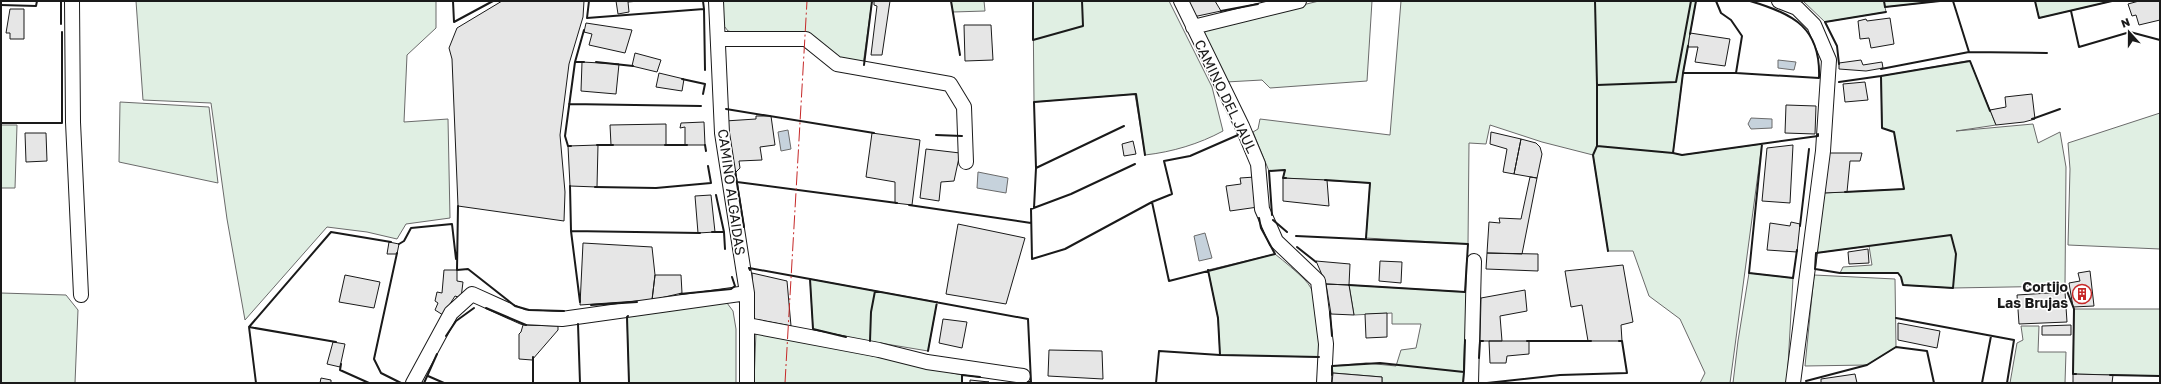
<svg xmlns="http://www.w3.org/2000/svg" width="2161" height="384" viewBox="0 0 2161 384" font-family="'Golos Text',sans-serif">
  <rect width="100%" height="100%" fill="#fff"/>
  <path fill="#e0efe3" stroke="#6a6a6a" d="M136 1H436V28L407 55 404 122 448 119 450 218 406 224 397 239 367 232 327 227 245 320 227 219 211 103 143 100Z
    M722 1H872L863 65 840 60 818 41 742 34 728 31 721 22Z
    M951 1H984L985 11 953 12Z
    M1033 1H1169L1212 87 1223 131C1199 144 1172 152 1145 155L1135 94 1034 102Z
    M1319 1H1372L1367 81 1270 88 1262 80 1226 82 1199 30Z
    M1401 1H1696L1683 73 1673 153 1682 155 1762 144 1730 383H1700L1705 373 1680 319 1649 296 1633 251H1608L1593 155 1542 142 1490 125 1486 144 1469 143 1468 244 1366 238 1370 183 1283 178 1285 170 1269 171 1253 132 1258 129 1260 119 1390 135Z
    M1803 1H1940L1885 7 1886 12 1825 22Z
    M2035 1H2112L2039 18Z
    M1967 61H1970L1996 125 1956 131 2033 124 2038 143 2060 132 2066 167 2065 286 1953 288 1903 285 1901 277 1898 273H1840L1843 267 1872 265 1869 246 1816 253 1823 193 1904 189 1894 132 1882 128 1881 76Z
    M120 102 209 107 218 183 119 162Z
    M2160 113V249L2068 245 2070 169 2068 143Z
    M1 125H17L15 188H1Z
    M1275 254C1285 262 1296 271 1305 280 1323 299 1319 333 1319 357L1220 355 1218 318 1208 270Z
    M1749 273 1793 278 1787 383H1733L1738 341Z
    M1814 275 1895 279 1896 347 1867 365 1805 366Z
    M810 279 937 302 928 351 850 338 813 329Z
    M1349 285 1468 292 1463 383H1382V377L1333 373 1332 366 1366 363 1396 366 1401 350 1416 348 1421 324H1392V313L1354 315Z
    M1 293 66 295 78 310 75 383H1Z
    M714 303H727L733 311 736 329V383H629L627 317Z
    M2074 309H2160V376L2073 374Z
    M2021 326H2039L2038 352H2066L2065 383H2010L2017 343 2023 340Z
    M756 331 962 375V383H754Z"/>
  <path fill="#c6d2dc" stroke="#6a6a6a" d="M1778 60 1796 62 1794 70 1778 68Z
    M1751 118 1772 119V128L1751 129 1748 124Z
    M788 130 791 149 781 151 778 132Z
    M978 172 1008 178 1006 193 977 188Z
    M1205 233 1212 258 1199 261 1194 236Z"/>
  <path fill="#e6e6e6" stroke="#1a1a1a" d="M502 1H584L583 17 569 64 560 135 565 192 564 221 458 206 452 59 449 48 457 28Z
    M616 1H639L628 2 629 12 618 14Z
    M874 1H890L882 55H871L877 6 874 5Z
    M1187 1H1215L1221 11 1193 17Z
    M2139 1H2160V20L2139 25 2136 15 2132 16 2128 4Z
    M10 9H24V39H10V33H6Z
    M1890 18 1894 44 1871 48 1869 38 1860 39 1858 21 1866 19 1867 21Z
    M586 23 632 30 625 53 589 45 592 34 584 32Z
    M964 25H991L993 60 965 61Z
    M1690 33 1730 39 1725 66 1695 62 1698 47H1688Z
    M635 53 661 60 657 72 632 66Z
    M1861 60 1863 65 1882 62 1883 68 1866 71 1839 69V63Z
    M582 62 619 64 616 94 581 91Z
    M659 73 684 79 682 91 656 87Z
    M1865 82 1868 100 1845 102 1843 84Z
    M2032 94 2035 119 2024 122 1996 125 1990 110 2006 107 2005 97Z
    M1786 105 1816 106 1815 134 1785 133Z
    M756 116H771L775 145 760 147 762 160 739 161 740 168 736 172 730 167 725 121 756 119Z
    M704 122 705 145H685V127L680 128 681 123Z
    M666 124V145H611L610 125Z
    M1491 132 1521 139 1514 174 1503 172 1507 149 1490 144Z
    M25 133H46L47 161 26 162Z
    M872 133 920 140 912 205 895 203V182L866 177Z
    M1521 139 1536 143 1540 147 1542 154 1537 178 1514 174Z
    M1133 141 1136 154 1124 156 1122 144Z
    M598 145 597 187 570 186 568 146Z
    M1793 145 1790 203 1762 201 1767 148Z
    M926 149 960 153 954 181 941 182 939 201 920 198Z
    M1829 153H1862L1860 161H1850L1847 192 1823 193Z
    M1255 177 1258 207 1230 211 1226 186 1241 184 1240 178Z
    M1530 177 1537 178 1522 254 1487 253 1489 222 1500 223 1499 218 1521 219Z
    M1283 178 1327 180 1329 206 1283 201Z
    M711 195 715 232 698 233 695 196Z
    M1791 222 1800 224 1797 252 1767 250 1770 223 1790 226Z
    M958 224 1025 238 1006 304 946 294Z
    M389 242 399 244 397 254H387Z
    M583 243 652 247 655 275 652 300 580 305Z
    M1868 249 1869 263 1849 264 1848 252Z
    M1487 253 1538 254V271L1486 269Z
    M1316 261 1350 264 1349 285 1326 284Z
    M1380 261 1402 262 1401 283 1379 281Z
    M1623 265 1633 322 1621 325 1622 341H1588L1582 305 1571 307 1565 271Z
    M444 270H457V281L463 282 461 298 455 296 443 315 435 310 438 303 435 301 437 292 442 293Z
    M2090 271 2094 306 2073 307 2069 283 2080 281 2078 273Z
    M752 273 787 281 791 326 754 319Z
    M345 275 380 282 374 308 339 302Z
    M655 275H681L682 293 652 300Z
    M1326 284 1349 285 1354 315 1331 314Z
    M1525 290 1527 311 1500 316 1502 341H1480L1481 298Z
    M2065 292 2067 322 2019 324 2017 295Z
    M1387 313V337L1366 338 1365 314Z
    M943 319 967 322 962 348 939 343Z
    M1898 323 1940 331 1937 348 1898 340Z
    M523 325 558 326V330L532 360 519 359V334L521 332Z
    M2071 325V335H2042V326Z
    M1489 341H1529V354L1507 356 1506 363H1490Z
    M333 342 345 344 340 367 327 364Z
    M1049 350 1102 351 1103 379 1048 376Z
    M1333 373 1382 377V383H1332Z
    M1855 374 1857 383H1821V379Z
    M2073 374 2113 375 2112 383H2073Z
    M321 378 331 380V383H320Z
    M970 380 989 382 970 383Z"/>
  <g fill="none" stroke-linecap="round" stroke-linejoin="round">
    <defs>
      <path id="minor" d="M72 1 73 122 81 295
        M716 1 722 133 747 293V383
        M1181 1 1242 126 1258 164 1262 209 1276 241 1318 281 1326 344 1324 383
        M1779 1 1797 8 1814 25 1829 60 1823 151 1793 383
        M1193 27 1299 1
        M718 39H806L837 64 950 84 964 107 966 162
        M747 325 879 350 927 362 1023 376
        M413 383 451 313 472 294 523 317 562 319 747 293
        M1471 383 1474 261"/>
    </defs>
    <use href="#minor" stroke="#1a1a1a" stroke-width="16"/>
    <use href="#minor" stroke="#fff" stroke-width="14"/>
    <path stroke="#1a1a1a" stroke-width="2" d="M61 1V24
      M453 1 454 22 493 1
      M589 1 587 18 704 9 703 1
      M951 1 960 55
      M1033 1V40L1083 26 1082 1
      M1595 1 1597 85 1676 82 1691 1
      M1884 1 1885 7 1940 1
      M2035 1 2039 18 2112 1
      M1 5 36 6 37 1
      M704 9 705 70
      M1221 11 1258 4
      M2071 11 2079 47 2130 32 2160 40
      M1690 34 1696 1
      M1688 46 1683 73H1736L1742 36 1731 20 1721 13 1716 1
      M1969 52 2047 53
      M584 62H575L584 30
      M596 62 633 66
      M1839 64 1837 46 1825 22 1886 12
      M864 65 872 1
      M1881 69 1969 52 1953 1
      M1683 73 1673 153 1682 155 1818 136V134
      M1736 73 1819 78C1821 28 1794 14 1750 1
      M1881 76 1970 61 1990 111
      M682 79 705 84 703 94
      M1839 82 1881 76 1882 128 1894 132 1904 189 1845 192
      M1597 85V146L1673 153
      M569 104 701 106
      M726 109 874 133
      M2032 119 2060 109
      M1 123H62V32
      M936 135 962 136
      M1238 135 1190 156 1164 161 1172 194 1152 202 1169 281 1275 254 1261 228 1259 218
      M1762 144 1749 273 1793 278 1797 250
      M597 145H613
      M665 145H687
      M705 145 706 151
      M571 146H568L565 136 575 62
      M1597 146 1593 155 1608 251
      M1135 164 1071 194 1031 209 1032 259 1065 249 1152 202
      M1036 168 1034 102 1136 94 1145 155
      M735 171 744 227
      M1325 180 1370 183 1366 238
      M737 182 897 203
      M570 186 571 231 700 233
      M595 187 656 188 711 183 708 166
      M909 205 1031 223
      M458 206 457 270 468 269 515 306 529 310 564 311
      M1034 208 1036 168 1124 126
      M1272 215 1269 171 1285 170 1283 178H1286
      M1273 220 1287 232
      M1800 226 1809 149
      M571 231 580 302
      M712 232H724L716 195
      M724 232 725 249
      M1951 235 1956 254 1953 288 1903 285 1901 277 1898 273H1840L1815 269 1816 253Z
      M1296 236 1468 244 1465 292
      M399 244 404 241 411 228 452 224 456 259
      M1297 247 1316 262
      M397 253 374 359 381 373 401 383
      M750 270 749 268 810 279 813 329 846 337
      M1208 270 1218 318 1220 355 1319 357
      M810 279 1028 319 1031 382H1028
      M1349 285 1465 292
      M2065 286 2074 309 2073 374H2076
      M680 294 731 289 735 286 732 277
      M591 305 637 302
      M486 308 526 325
      M1330 312 1332 336
      M628 316 627 317 629 383
      M1896 318 2014 340 2007 383
      M578 324 580 383
      M249 327 331 232 391 242
      M446 336 456 321 474 308
      M870 341 871 312 875 291
      M1527 341H1591
      M928 351 937 302
      M533 357V383
      M1479 358 1480 341H1483
      M341 364 340 370 369 383
      M1464 372 1465 340
      M1332 375V366L1380 363 1464 372 1463 383
      M2110 375 2160 376
      M428 376 444 383
      M1806 381 1867 365 1896 347 1927 351 1934 383
      M256 383 249 327 336 342
      M424 383 437 354
      M962 383V375L980 377
      M1156 383 1159 351 1220 355
      M1487 383 1560 375 1627 373 1622 341H1619
      M1982 383 1991 336"/>
    <path stroke="#c62828" stroke-width="1" stroke-dasharray="14 3 2 3" stroke-linecap="butt" d="M785 383 807 1"/>
  </g>
  <defs>
    <symbol id="building-ring" viewBox="-11 -11 22 22"><circle r="9.5" fill="#fff" stroke="#c62828" stroke-width="1.5"/><path d="M-4-6H4V6H1V3H-1V6H-4ZM-2.5-4.3h1.7v1.8h-1.7ZM.8-4.3h1.7v1.8H.8ZM-2.5-1h1.7V.8h-1.7ZM.8-1h1.7V.8H.8Z" fill="#c62828"/></symbol>
  </defs>
  <g fill-rule="evenodd">
    <use href="#building-ring" x="2071" y="283" width="22" height="22"/>
  </g>
  <g text-anchor="middle" dominant-baseline="central" stroke-width="3" stroke-linejoin="round" paint-order="stroke">
    <g font-size="14" fill="#1a1a1a" stroke="#fff">
      <text transform="translate(1226 96) rotate(64)">CAMINO DEL JAUL</text>
      <text transform="translate(732 192) rotate(82)">CAMINO ALGAIDAS</text>
    </g>
    <g font-size="14" font-weight="bold" fill="#1a1a1a" stroke="#fff" text-anchor="end">
      <text x="2068" y="286">Cortijo<tspan x="2068" dy="16">Las Brujas</tspan></text>
    </g>
  </g>
  <rect width="2161" height="384" fill="none" stroke="#1a1a1a" stroke-width="4"/>
  <g transform="translate(2129 32) rotate(339)" stroke="#ffffff" stroke-width="3" paint-order="stroke">
  <path d="M0-3L7 15L0 10L-7 15Z" fill="#1a1a1a"/>
  <text y="-6" font-size="11" font-weight="bold" text-anchor="middle" fill="#1a1a1a">N</text>
  </g>
</svg>
